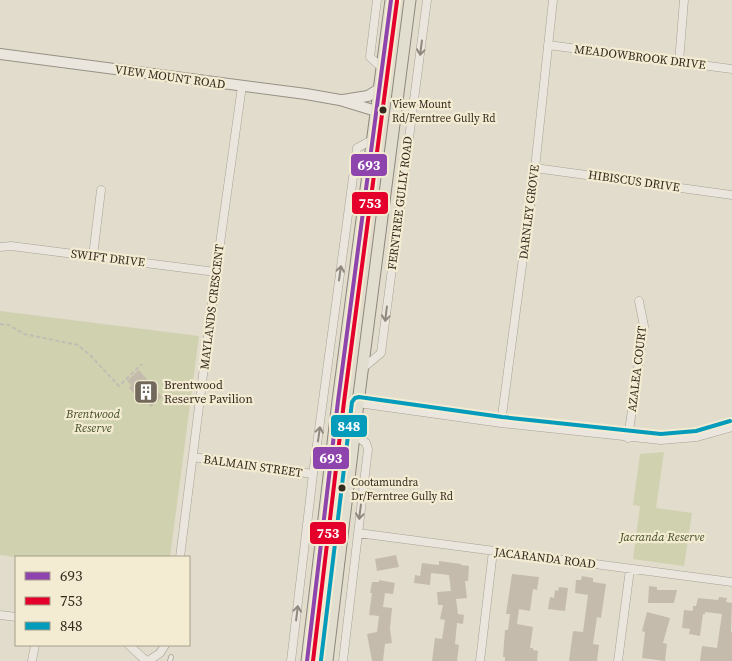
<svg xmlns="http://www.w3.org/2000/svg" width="732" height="661" viewBox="0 0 732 661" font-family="'Source Serif 4',serif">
  <rect width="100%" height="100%" fill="#e2dccc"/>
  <path fill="#cfd1af" d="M0 311 199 336 170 557H16L0 555Z
    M664 452 656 508 692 513 684 566 633 559 640 506 633 505 640 454Z"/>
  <path fill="#c5bbad" d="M139 370 162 397 151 407 147 402 144 405 129 388 131 385 127 381Z
    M396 555 399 567 377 571 375 559Z
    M439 561 461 564V565L469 566 468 581H465L467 598 456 599 458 614 464 615 463 624 457 623 455 644 459 645 457 661H432L435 638 442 639 445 620 440 619 443 605H438L437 592 451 591 449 575 431 573 430 585 414 583 415 575 420 576 422 563 439 565Z
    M512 574 539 577 537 590 533 589 530 611 519 609 517 624 533 627 530 648H533V650L538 651 537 661H505V657H503L505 630H508L510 614H506Z
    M582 576 593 578V582L606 584 601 618 597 617 593 644 599 645 597 661H569L573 631 583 632 588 595 575 593 576 580H581Z
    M379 580 395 583 393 594 385 593 383 607 392 608 390 629 392 643 385 644 383 661H372L367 634 377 632 379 616 369 615 372 593H370L372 582H379Z
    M649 586 657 587V590H677L674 603H648Z
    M559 587 568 588 565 611 548 609 550 597 554 598 555 590 558 591Z
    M719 597 727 598 726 602 732 603 731 632H732V661H700L702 646 717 648 722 614 705 612V614H703L700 636 689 634 690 629 682 628 684 610 693 611V606H696L698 598 718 600Z
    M647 612 670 618 663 643 667 644 665 661 642 658 645 632 642 631Z"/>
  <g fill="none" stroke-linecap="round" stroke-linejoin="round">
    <defs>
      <path id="lane" d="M170 661 171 657"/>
      <path id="street" d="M377 0 370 57 382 68
        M548 45 732 69
        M679 62 684 0
        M535 168 732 195
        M0 247 11 246 216 272
        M93 256 101 190
        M363 368 381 353 427 0
        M358 403 501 423 661 440 697 437 732 427
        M501 423 535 168 553 0
        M628 438 644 326 639 301
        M193 457 313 474
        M358 533 732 582
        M180 557 216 272 242 86
        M0 615 16 617
        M129 645 146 661
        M32 661 35 645
        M148 661 160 653 165 645
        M291 661 313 474 357 148 372 140
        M343 661 368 449 366 443 355 435
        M480 661 493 551
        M618 661 630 569"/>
      <path id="secondary" d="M0 54 306 94 340 100 376 111
        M343 100 368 96 379 89"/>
      <path id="primary" d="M307 661 338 401 391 0
        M327 661 358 403 410 0"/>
    </defs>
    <use href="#lane" stroke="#a7a195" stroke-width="5.5"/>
    <use href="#street" stroke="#a7a195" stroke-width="9"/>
    <use href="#secondary" stroke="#979185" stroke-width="12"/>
    <use href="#primary" stroke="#8d877c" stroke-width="13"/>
    <path stroke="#c2bdb4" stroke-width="2" stroke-dasharray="4 2.5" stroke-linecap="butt" d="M0 324 9 325 24 334 78 345 91 356 119 386 142 364"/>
    <use href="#lane" stroke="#eae6dd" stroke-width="4"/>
    <use href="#street" stroke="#eae6dd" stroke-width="8"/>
    <use href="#secondary" stroke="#eae6dd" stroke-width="10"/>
    <use href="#primary" stroke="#e1ddcf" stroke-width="11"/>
    <defs>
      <path id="bus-1" d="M307 661 338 401 391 0"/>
      <path id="bus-2" d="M313 661 344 402 397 1"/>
      <path id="bus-3" d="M321 660 352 402 355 398 359 397 502 417 661 434 696 431 730 421"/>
    </defs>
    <use href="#bus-1" stroke="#f3ebd2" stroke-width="8"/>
    <use href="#bus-2" stroke="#f3ebd2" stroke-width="8"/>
    <use href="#bus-3" stroke="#f3ebd2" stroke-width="8"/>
    <use href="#bus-1" stroke="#8e44ad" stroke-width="4"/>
    <use href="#bus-2" stroke="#e4002b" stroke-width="4"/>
    <use href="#bus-3" stroke="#059cbc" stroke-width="4"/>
  </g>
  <defs><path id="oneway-shaft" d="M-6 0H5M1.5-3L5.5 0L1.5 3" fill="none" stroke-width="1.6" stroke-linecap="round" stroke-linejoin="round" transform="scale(1.25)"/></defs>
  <g stroke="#90887e">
    <use href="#oneway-shaft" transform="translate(421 48) rotate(97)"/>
    <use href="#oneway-shaft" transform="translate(340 273) rotate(-82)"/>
    <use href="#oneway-shaft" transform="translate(386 314) rotate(97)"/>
    <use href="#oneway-shaft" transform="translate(319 434) rotate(-82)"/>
    <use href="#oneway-shaft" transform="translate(360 512) rotate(97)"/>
    <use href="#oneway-shaft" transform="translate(297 613) rotate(-83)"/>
  </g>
  <defs>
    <symbol id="building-square" viewBox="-11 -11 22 22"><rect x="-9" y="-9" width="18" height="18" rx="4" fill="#72685b" stroke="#f3ebd2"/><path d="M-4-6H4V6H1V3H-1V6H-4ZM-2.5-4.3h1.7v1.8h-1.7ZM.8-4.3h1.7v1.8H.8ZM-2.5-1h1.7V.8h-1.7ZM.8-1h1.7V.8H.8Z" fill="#fff"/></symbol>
  </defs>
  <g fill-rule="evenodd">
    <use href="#building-square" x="132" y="378" width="28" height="28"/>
  </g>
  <g fill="#352a1e" stroke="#f3ebd2" stroke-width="2">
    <circle cx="383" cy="110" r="4.5"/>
    <circle cx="342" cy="488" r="4.5"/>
  </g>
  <g text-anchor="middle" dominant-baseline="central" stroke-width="4.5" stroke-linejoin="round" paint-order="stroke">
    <g font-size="11" fill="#352a1e" stroke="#f3ebd2" text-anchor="start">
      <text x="392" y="104">View Mount<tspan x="392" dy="14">Rd/Ferntree Gully Rd</tspan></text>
      <text x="351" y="482">Cootamundra<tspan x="351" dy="14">Dr/Ferntree Gully Rd</tspan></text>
    </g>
    <g font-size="12" fill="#352a1e" stroke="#f3ebd2">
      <text transform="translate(640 57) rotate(7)">MEADOWBROOK DRIVE</text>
      <text transform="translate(170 77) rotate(8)">VIEW MOUNT ROAD</text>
      <text transform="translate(634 181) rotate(8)">HIBISCUS DRIVE</text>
      <text transform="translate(400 203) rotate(-83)">FERNTREE GULLY ROAD</text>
      <text transform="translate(529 212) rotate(-83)">DARNLEY GROVE</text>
      <text transform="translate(108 258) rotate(7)">SWIFT DRIVE</text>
      <text transform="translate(212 307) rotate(-83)">MAYLANDS CRESCENT</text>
      <text transform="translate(637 369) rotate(-83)">AZALEA COURT</text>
      <text transform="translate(253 466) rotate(8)">BALMAIN STREET</text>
      <text transform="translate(545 558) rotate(7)">JACARANDA ROAD</text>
    </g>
    <g font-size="12" fill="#352a1e" stroke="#f3ebd2" text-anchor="start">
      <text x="164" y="385">Brentwood<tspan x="164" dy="14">Reserve Pavilion</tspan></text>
    </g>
    <g font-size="12" font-style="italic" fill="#435026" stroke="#f3ebd2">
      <text x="93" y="414">Brentwood<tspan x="93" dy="14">Reserve</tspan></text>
      <text x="662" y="537">Jacranda Reserve</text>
    </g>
  </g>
  <g stroke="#f3ebd2" stroke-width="2">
    <rect x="350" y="153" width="38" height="24" rx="5" fill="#8e44ad"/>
    <rect x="351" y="191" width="38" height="24" rx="5" fill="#e4002b"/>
    <rect x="330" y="414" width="38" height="24" rx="5" fill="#059cbc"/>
    <rect x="312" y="446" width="38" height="24" rx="5" fill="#8e44ad"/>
    <rect x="309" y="521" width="38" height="24" rx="5" fill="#e4002b"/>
  </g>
  <g font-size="14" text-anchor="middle" font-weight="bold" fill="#fff">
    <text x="369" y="170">693</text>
    <text x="370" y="208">753</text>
    <text x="349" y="431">848</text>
    <text x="331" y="463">693</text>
    <text x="328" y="538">753</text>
  </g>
  <rect x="15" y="556" width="175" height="90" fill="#f3ebd2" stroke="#a79e8a"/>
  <rect x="25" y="572" width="25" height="8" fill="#8e44ad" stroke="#a79e8a"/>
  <text x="60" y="581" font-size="15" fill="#352a1e">693</text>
  <rect x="25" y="597" width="25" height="8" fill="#e4002b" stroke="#a79e8a"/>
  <text x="60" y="606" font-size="15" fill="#352a1e">753</text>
  <rect x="25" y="622" width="25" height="8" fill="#059cbc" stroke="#a79e8a"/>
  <text x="60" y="631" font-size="15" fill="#352a1e">848</text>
</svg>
